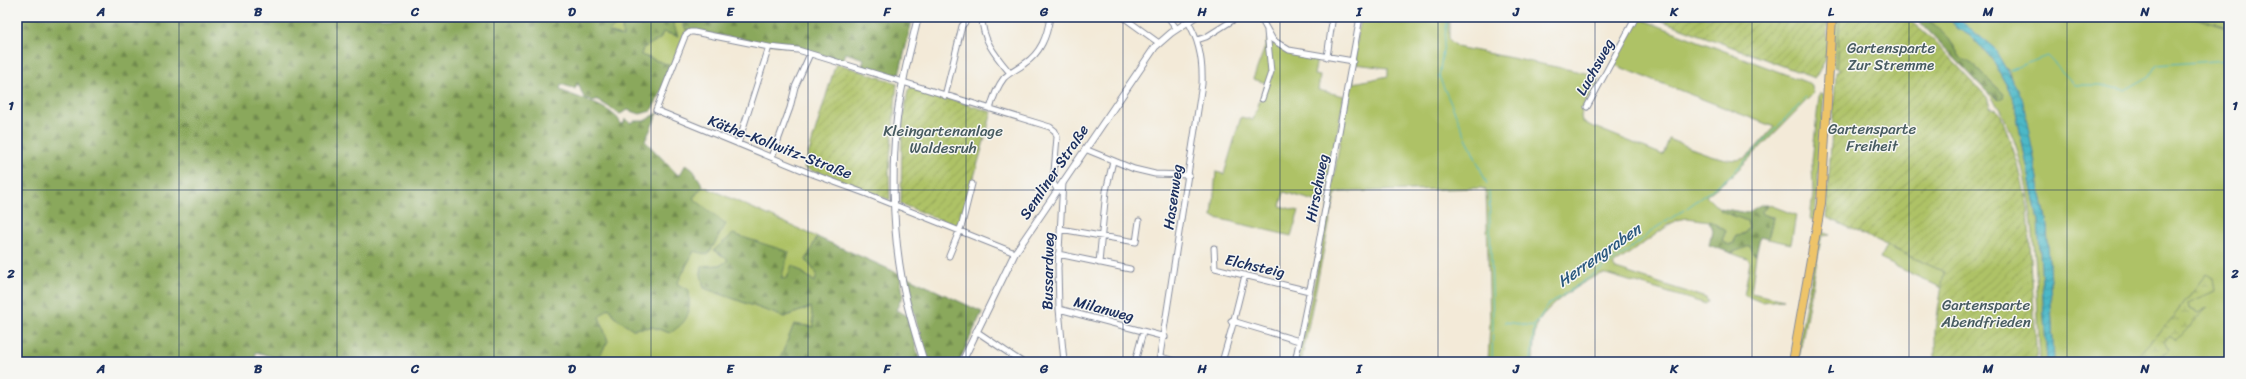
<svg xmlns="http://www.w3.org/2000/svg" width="2246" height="379" viewBox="0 0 2246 379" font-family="Sriracha,sans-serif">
  <defs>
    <pattern id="forest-firs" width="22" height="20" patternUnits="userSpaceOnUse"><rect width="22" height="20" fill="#8aa85b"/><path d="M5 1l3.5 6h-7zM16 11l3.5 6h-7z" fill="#70894e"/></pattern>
    <pattern id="wetland-marsh" width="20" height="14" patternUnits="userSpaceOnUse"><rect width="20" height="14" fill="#aec266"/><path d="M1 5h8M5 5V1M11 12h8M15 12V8" fill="none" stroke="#8d9e57"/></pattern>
    <pattern id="garden-furrows" width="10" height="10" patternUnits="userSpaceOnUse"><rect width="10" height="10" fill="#aec266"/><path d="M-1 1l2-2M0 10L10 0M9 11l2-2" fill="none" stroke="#8d9e57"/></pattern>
    <pattern id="water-waves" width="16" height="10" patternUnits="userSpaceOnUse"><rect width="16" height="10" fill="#4cb8c7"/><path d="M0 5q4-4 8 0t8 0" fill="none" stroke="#3e96a5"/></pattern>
  </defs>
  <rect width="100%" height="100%" fill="#f6f6f2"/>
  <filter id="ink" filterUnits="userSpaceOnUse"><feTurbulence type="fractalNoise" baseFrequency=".025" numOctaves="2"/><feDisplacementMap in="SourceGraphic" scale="8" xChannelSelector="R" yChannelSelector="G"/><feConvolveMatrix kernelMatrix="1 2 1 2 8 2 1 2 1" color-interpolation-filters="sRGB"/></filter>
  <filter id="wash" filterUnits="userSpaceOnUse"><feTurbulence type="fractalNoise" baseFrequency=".012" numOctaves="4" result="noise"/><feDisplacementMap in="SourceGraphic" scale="16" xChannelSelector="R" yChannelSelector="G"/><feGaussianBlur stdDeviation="0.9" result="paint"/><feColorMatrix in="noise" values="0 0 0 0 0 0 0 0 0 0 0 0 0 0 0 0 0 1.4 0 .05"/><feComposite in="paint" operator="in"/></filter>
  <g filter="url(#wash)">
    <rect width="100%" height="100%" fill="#f3ead8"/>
    <path fill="#aec266" stroke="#647862" d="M623 17H633L622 26 623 37 608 32Z
      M671 17H680L686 30 692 29 684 34 672 66 641 55 643 48 660 39 663 32 677 36Z
      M1362 17H1449V39L1457 47 1596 75 1599 81 1583 107 1581 117 1582 122 1663 155 1669 139C1685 145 1729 166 1744 158 1755 151 1765 136 1774 127L1612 64 1638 18 1811 84 1814 93 1734 174 1706 196 1715 205 1747 221 1749 227 1745 233 1735 236 1734 243 1728 245 1722 240 1726 231 1710 221 1687 218 1676 220 1613 265 1616 269 1706 298 1708 302 1706 304 1606 274H1601C1584 280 1542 308 1537 325 1533 336 1534 350 1533 362H1488L1490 322 1486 190 1481 188 1339 192 1335 195 1301 362H1297L1319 261 1351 79H1354V83L1388 76V68L1355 64 1358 32Z
      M1835 17H1840L1836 68 1833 67Z
      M1925 17H1948L1957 28 1972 37 1992 59 2013 97 2038 220 2047 362H2040C2035 283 2040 158 1989 94L1992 93 1996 98 2004 94 1969 61 1960 57 1949 38Z
      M1956 17H2193L2229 29V362H2157L2169 349 2163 342 2206 309 2198 313 2189 309 2188 303 2206 274 2177 312 2132 362H2054L2047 225 2032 149 2009 71Z
      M1268 39C1286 53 1296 56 1317 59L1314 75 1320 76 1318 90 1344 96 1325 201H1315L1284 192 1280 206 1299 211 1291 236 1212 217 1216 172 1224 174 1241 117 1253 120 1266 83 1253 79Z
      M1821 93 1824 94 1815 220 1810 219 1813 194 1812 161 1819 96Z
      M703 186 817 237 806 260 817 274 815 282 793 265 787 279H781L783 268 729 260 721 265 702 266 701 274 704 288 784 317 811 307 814 327 794 324 779 362H596L608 341 599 317 609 307 616 318 633 329 652 327 670 333 676 284 694 251 693 198Z
      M1767 204 1796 215 1791 244 1768 239 1773 217 1763 215 1760 212Z
      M1820 231 1830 235 1823 236 1821 239 1798 362H1795Z
      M1748 246 1752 247 1754 255H1756L1751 293 1784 300 1761 302 1744 295 1750 262 1747 259 1731 253Z
      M1887 246 1945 272 1942 288 1880 259Z"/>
    <path fill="url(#forest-firs)" stroke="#526c5c" d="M17 17H623L609 32 623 37 622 25 633 17H671L678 36 663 32 660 39 643 48 641 55 672 66 662 91 651 111 640 114 628 110 620 114 596 99 595 101 584 98 578 83 575 89 561 84 560 90C577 98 615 107 621 124L624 123 625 119 631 123 634 121H644L658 113 645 141 679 176 686 164 692 168 703 186 693 198 726 224 708 255 694 251 677 284 689 290C690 313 690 320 670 333L652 327 633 329 616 318 609 308 599 317 608 341 596 362H291L256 352 255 362H17Z
      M680 17H913L899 75C888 77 872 71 862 66L864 59 846 53 843 61 803 49 686 30Z
      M1915 17H1925L1944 33 1949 38 1960 57 1969 61 2004 94 2003 98 1998 99 1992 93 1989 94Z
      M1762 204H1767L1765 209 1761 211 1762 214 1773 218 1768 239 1760 237 1756 255 1753 254 1750 246 1731 253 1709 245 1712 230 1709 222 1710 221 1726 231 1722 240 1728 245 1734 243 1736 235 1744 234 1749 228 1747 221 1721 211 1720 208 1747 213Z
      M733 234 789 252 781 279 787 278 792 265 815 282 817 274 806 260 817 237 900 274 903 295 896 310 908 316 920 362H779L794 324 814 327 811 307 784 317 704 288 701 274 702 266 721 265 728 260 714 250Z
      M907 277 982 312 959 362H928L911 302Z"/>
    <path fill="url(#wetland-marsh)" stroke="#647862" d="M2193 17H2217L2229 23V29Z
      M2206 274 2213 278 2215 291 2188 303 2189 309 2198 313 2207 308 2176 341 2170 336 2164 342 2169 349 2157 362H2132L2177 312Z"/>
    <path fill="url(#garden-furrows)" stroke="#647862" d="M1652 17H1828L1826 59 1815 78Z
      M1840 17H1906L1934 41 1987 97 1990 107 1996 110 2001 115 2018 163 2028 208 2037 362H1935V330L1944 272 1826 217 1836 72 1839 70 1836 68Z
      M836 63 897 83 889 171 890 200 804 168Z
      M911 87 992 112 960 228 901 204 902 124 908 90Z"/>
    <path fill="url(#water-waves)" stroke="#347492" d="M1948 17H1956L1994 48 2022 97 2047 225 2054 362H2047L2038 220 2013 97 1992 59 1972 37 1957 28Z"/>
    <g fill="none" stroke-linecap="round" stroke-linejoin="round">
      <path stroke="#4cb8c7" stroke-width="1" d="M1447 22 1439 77 1487 184
        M2009 70 2047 56 2075 85H2100L2125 90 2150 76 2156 65 2229 60
        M1489 191 1493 321 1492 362
        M1687 208 1730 176 1806 97
        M1505 322 1533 326
        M1531 362 1534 326 1548 305 1621 256 1654 229 1684 210"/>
    </g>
  </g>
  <g filter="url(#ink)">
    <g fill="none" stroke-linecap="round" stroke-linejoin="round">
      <defs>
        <path id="minor" d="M982 17C982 40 996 56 1010 73
          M1123 17 1159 43
          M1168 17 1177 29
          M1260 17 1273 40 1289 50 1353 61
          M1318 17 1328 19 1332 22 1327 57
          M1197 40 1206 37 1238 17
          M945 96 962 26 966 21
          M1262 99 1271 72 1267 31
          M1587 107 1636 17
          M990 109C993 98 997 87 1004 78 1010 72 1018 69 1024 64 1041 53 1047 36 1050 17
          M738 144 769 47
          M1085 149 1134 169 1155 174 1189 175
          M772 157 790 108 795 87 810 54
          M1063 182 1058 268 1059 309 1064 362
          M1060 229 1136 242 1139 221
          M1214 248 1215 268 1309 291
          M1015 253 867 194 807 172 656 110 685 36 690 32H694L769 47 798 50 1050 127 1055 131 1057 137 1053 183 1057 189
          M1058 254 1130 269
          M949 256 962 224 972 184
          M1099 263 1106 191 1113 161
          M1059 309 1165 337
          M1234 319 1245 275
          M1236 322 1299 341
          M976 331 1022 362
          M1161 357 1178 362
          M1135 362 1143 332
          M1159 362 1202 84C1203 62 1199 40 1188 22
          M1222 362 1233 324 1231 321 1234 319 1236 322 1233 324
          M1295 362 1315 264 1360 17"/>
        <path id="tertiary" d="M918 17C913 39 907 60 903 82 889 147 891 239 907 303 912 323 918 343 924 362
          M962 362 1015 253 1155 47 1171 33 1195 17"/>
        <path id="primary" d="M1793 362 1821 203 1832 17"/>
      </defs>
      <use href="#minor" stroke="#878c9b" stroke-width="7"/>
      <use href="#tertiary" stroke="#878c9b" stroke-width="8"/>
      <use href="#primary" stroke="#878c9b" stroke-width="10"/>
      <use href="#minor" stroke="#fff" stroke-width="5"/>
      <use href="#tertiary" stroke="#fff" stroke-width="6"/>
      <use href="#primary" stroke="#eec469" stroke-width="8"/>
    </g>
  </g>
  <path fill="none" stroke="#1b2f5e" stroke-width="1" stroke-opacity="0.55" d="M179 17V362M337 17V362M494 17V362M651 17V362M808 17V362M966 17V362M1123 17V362M1280 17V362M1438 17V362M1595 17V362M1752 17V362M1909 17V362M2067 17V362M17 190H2229"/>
  <g text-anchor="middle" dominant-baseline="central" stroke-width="3" stroke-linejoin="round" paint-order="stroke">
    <g font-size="15" fill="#475b60" stroke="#f6f6f2">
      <text x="1891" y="48">Gartensparte<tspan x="1891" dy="17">Zur Stremme</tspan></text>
      <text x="1872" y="129">Gartensparte<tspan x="1872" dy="17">Freiheit</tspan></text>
      <text x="943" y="131">Kleingartenanlage<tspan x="943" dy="17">Waldesruh</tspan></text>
      <text x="1986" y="305">Gartensparte<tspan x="1986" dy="17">Abendfrieden</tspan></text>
    </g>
    <g font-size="15" fill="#1b2f5e" stroke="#f6f6f2">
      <text transform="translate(1595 67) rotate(-61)">Luchsweg</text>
      <text transform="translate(780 147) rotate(21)">Käthe-Kollwitz-Straße</text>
      <text transform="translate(1054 172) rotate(-56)">Semliner Straße</text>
      <text transform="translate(1317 188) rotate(-79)">Hirschweg</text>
      <text transform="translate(1173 197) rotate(-82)">Hasenweg</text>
      <text transform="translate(1255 266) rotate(13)">Elchsteig</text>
      <text transform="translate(1048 271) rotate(-89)">Bussardweg</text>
      <text transform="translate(1104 309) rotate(15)">Milanweg</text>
    </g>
    <g font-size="16" font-style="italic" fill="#2a587e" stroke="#f6f6f2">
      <text transform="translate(1599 255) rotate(-35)">Herrengraben</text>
    </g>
  </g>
  <rect width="2246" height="379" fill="none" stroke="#f6f6f2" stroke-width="44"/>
  <rect x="22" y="22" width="2202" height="335" fill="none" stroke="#1b2f5e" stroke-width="1.5"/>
  <g font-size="13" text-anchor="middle" font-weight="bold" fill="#1b2f5e">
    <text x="101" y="16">A</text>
    <text x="258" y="16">B</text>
    <text x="415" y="16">C</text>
    <text x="572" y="16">D</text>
    <text x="730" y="16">E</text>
    <text x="887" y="16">F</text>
    <text x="1044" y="16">G</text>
    <text x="1202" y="16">H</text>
    <text x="1359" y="16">I</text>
    <text x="1516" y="16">J</text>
    <text x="1674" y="16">K</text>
    <text x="1831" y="16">L</text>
    <text x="1988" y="16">M</text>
    <text x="2145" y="16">N</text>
    <text x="11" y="110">1</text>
    <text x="2235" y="110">1</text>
    <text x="11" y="278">2</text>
    <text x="2235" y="278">2</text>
    <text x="101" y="373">A</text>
    <text x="258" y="373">B</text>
    <text x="415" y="373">C</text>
    <text x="572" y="373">D</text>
    <text x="730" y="373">E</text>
    <text x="887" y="373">F</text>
    <text x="1044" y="373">G</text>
    <text x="1202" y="373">H</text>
    <text x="1359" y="373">I</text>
    <text x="1516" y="373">J</text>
    <text x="1674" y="373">K</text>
    <text x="1831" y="373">L</text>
    <text x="1988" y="373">M</text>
    <text x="2145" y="373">N</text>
  </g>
</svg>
